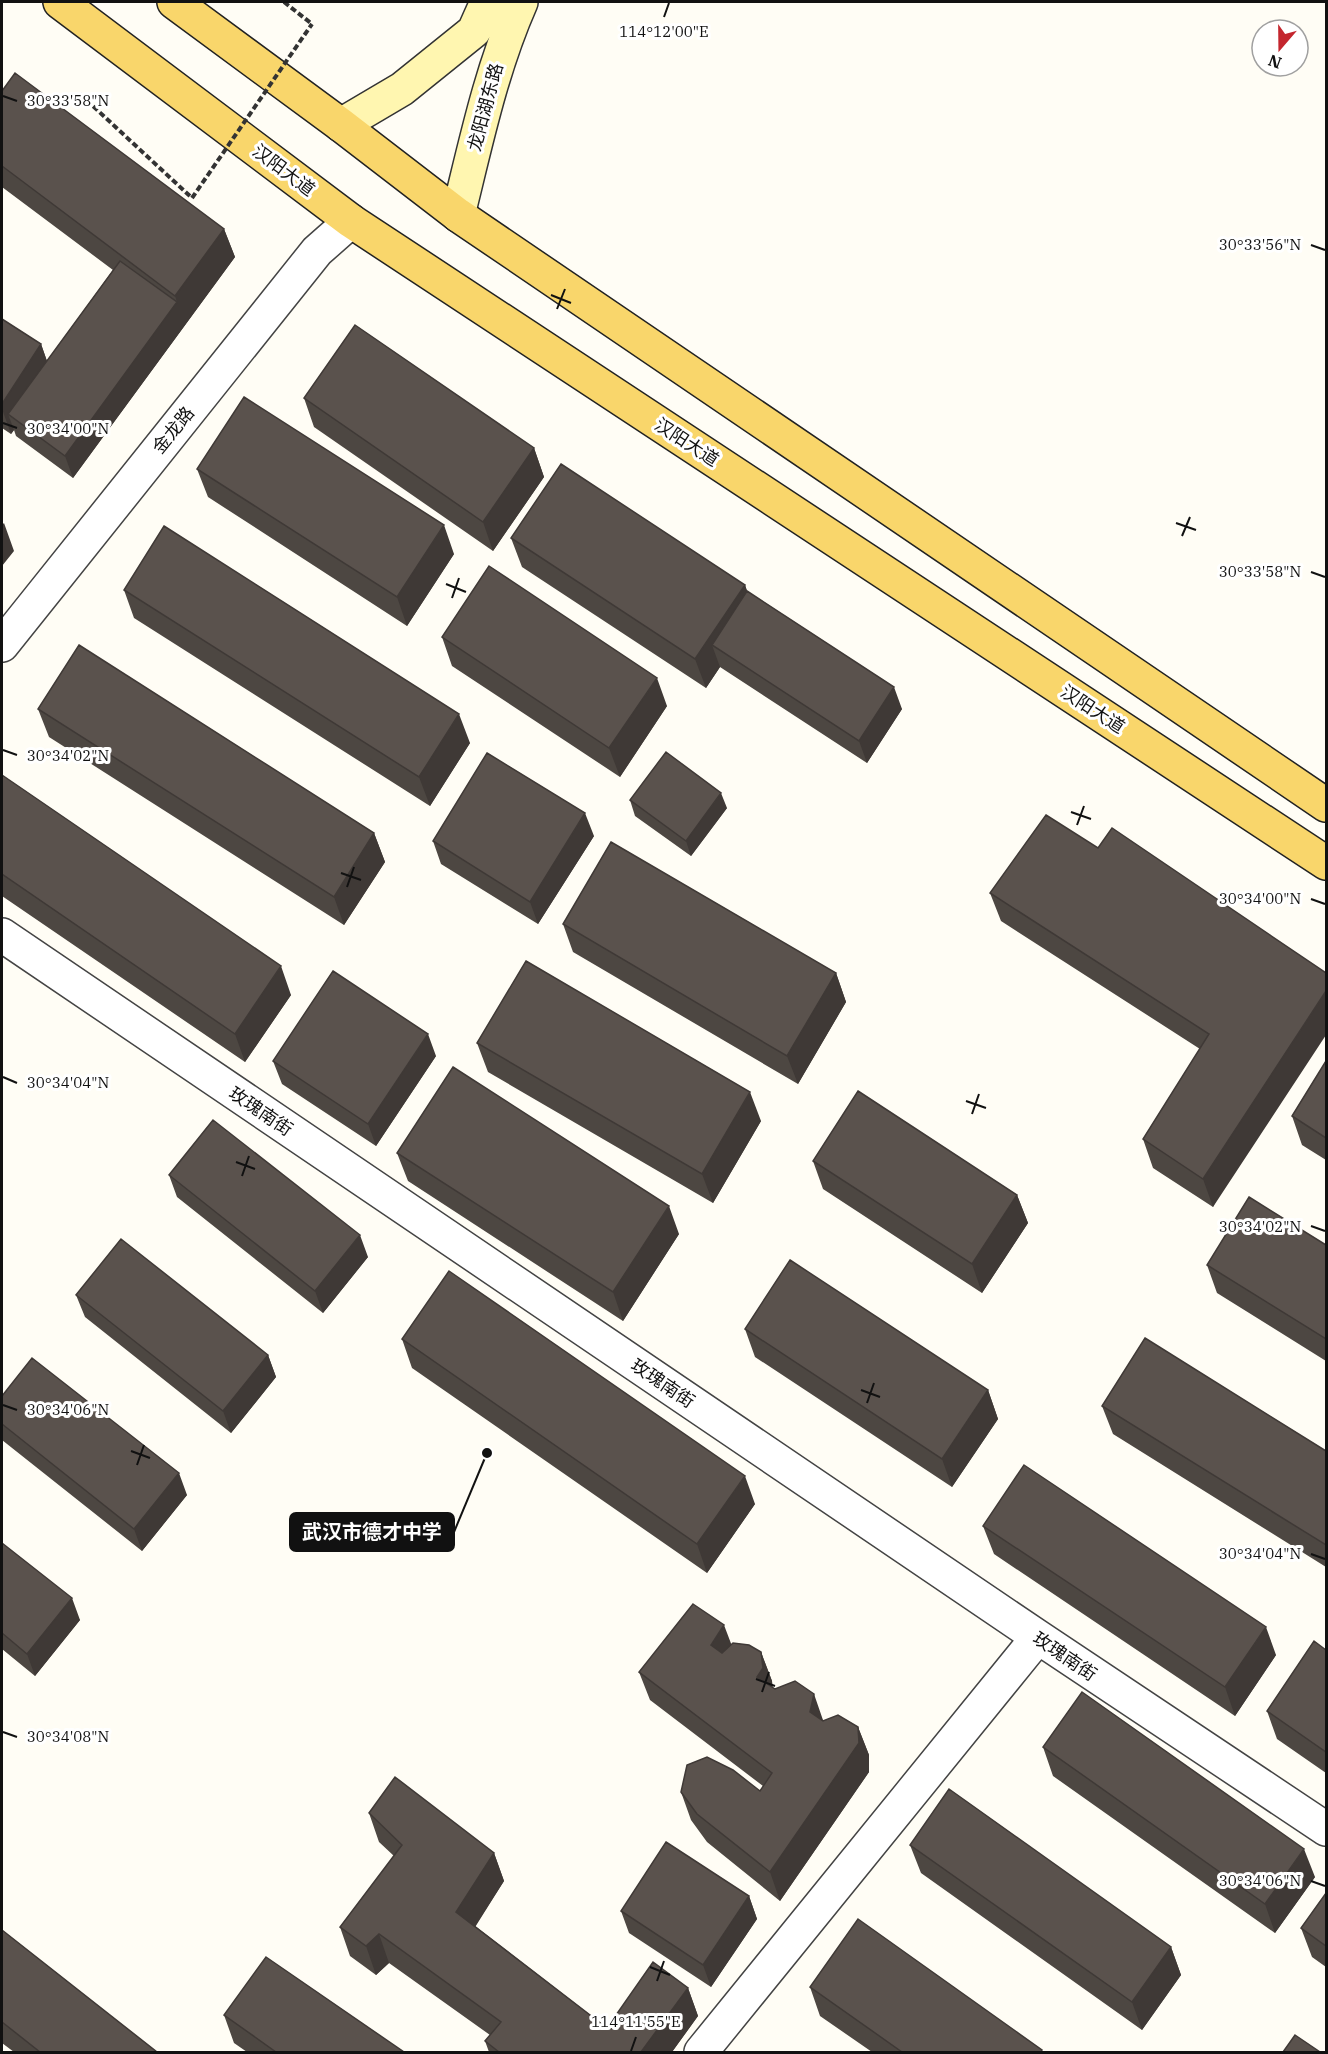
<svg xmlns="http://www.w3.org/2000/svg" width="1328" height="2054" viewBox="0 0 1328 2054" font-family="'IBM Plex Serif','Noto Sans SC',serif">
  <rect width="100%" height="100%" fill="#fffdf5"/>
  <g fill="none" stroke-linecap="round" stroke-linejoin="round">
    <defs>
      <path id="minor" d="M2 645 317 251 351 221
        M2 935 1038 1637 1326 1829
        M701 2052 1038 1637"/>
      <path id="secondary" d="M341 125 402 89 474 31 487 2
        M458 215C476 142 491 70 521 2"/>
      <path id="primary" d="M60 2 351 221 1326 863
        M174 2 341 125 458 215 1326 805"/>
    </defs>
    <use href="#minor" stroke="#444" stroke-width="36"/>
    <use href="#secondary" stroke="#333" stroke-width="36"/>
    <use href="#primary" stroke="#222" stroke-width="36"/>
    <path stroke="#333" stroke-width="4" stroke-dasharray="6 3" stroke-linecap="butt" d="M284 2 312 24
      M80 94 192 198"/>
    <use href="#minor" stroke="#fff" stroke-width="33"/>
    <use href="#secondary" stroke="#fff6b0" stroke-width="33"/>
    <use href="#primary" stroke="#f9d66b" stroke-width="33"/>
    <path stroke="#333" stroke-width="4" stroke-dasharray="6 3" stroke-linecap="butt" d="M192 198 312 24"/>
  </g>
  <path fill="#4d4742" d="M2 91 224 229 235 257 73 478 16 436 14 430 11 434 2 428V319L41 344 47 361 113 270 2 187Z
    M304 398 534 448 544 477 493 551 314 427Z
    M197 469 454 554 407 626 208 497Z
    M511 538 745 585 747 591 902 709 867 763 720 667 706 688 522 567Z
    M124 590 470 743 430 806 134 618Z
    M442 637 667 706 620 777 452 666Z
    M38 709 374 833 385 862 344 925 49 737Z
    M2 775 291 995 245 1062 2 896Z
    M630 800 727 808 691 856 635 816Z
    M594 836 538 924 441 864 433 841Z
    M1098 848 1326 973 1213 1207 1153 1168 1143 1139 1200 1049 1001 921 990 893Z
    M563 924 836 973 846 1002 798 1084 573 952Z
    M477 1043 761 1121 713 1203 488 1072Z
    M436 1056 376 1146 282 1084 273 1061Z
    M1326 1061V1160L1302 1145 1292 1116Z
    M397 1153 679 1234 623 1321 408 1181Z
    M813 1161 1017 1195 1028 1223 982 1293 823 1189Z
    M169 1175 368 1257 323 1313 177 1197Z
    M1326 1245V1361L1217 1293 1207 1265Z
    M76 1295 268 1355 276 1377 231 1433 85 1317Z
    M745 1329 988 1390 998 1419 952 1487 755 1357Z
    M402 1339 755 1504 707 1573 412 1368Z
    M2 1396 187 1495 142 1551 2 1440Z
    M1102 1406 1326 1451V1567L1113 1434Z
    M983 1526 1276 1655 1235 1716 994 1554Z
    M2 1543 80 1620 35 1676 2 1649Z
    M731 1645 761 1652 772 1681V1687L824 1721 858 1727 869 1755V1772L780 1901 707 1842 691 1820 681 1792 760 1791 763 1786 650 1700 639 1672Z
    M1326 1650V1773L1277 1739 1267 1711Z
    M1043 1747 1315 1877 1275 1933 1053 1776Z
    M369 1813 494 1853 504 1881 475 1926 607 2028 688 1988 698 2016 672 2052H489L485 2041 490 2035 389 1963 376 1975 350 1956 340 1927 394 1856 379 1842Z
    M910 1845 1171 1947 1181 1975 1142 2030 921 1873Z
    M1326 1893V1967L1312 1957 1301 1928Z
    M749 1896 757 1919 711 1987 629 1933 621 1911Z
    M2 1930 157 2052H14L2 2043Z
    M810 1987 1043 2052H872L820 2016Z
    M224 2015 404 2052H247L234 2043Z"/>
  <path fill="#3f3936" d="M224 229 235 257 73 478 65 456 177 302 175 296Z
    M41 344 51 373 8 414 14 430 11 434 2 409V404Z
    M534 448 544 477 493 551 483 522Z
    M4 523 14 551 2 566V525Z
    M444 525 454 554 407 626 397 597Z
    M745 585 755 614 712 645 720 667 706 688 695 659Z
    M657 678 667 706 620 777 609 748Z
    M894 687 902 709 867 763 859 741Z
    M459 714 470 743 430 806 419 777Z
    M721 793 727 808 691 856 686 841Z
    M585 813 594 836 538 924 530 902Z
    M374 833 385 862 344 925 334 897Z
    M281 966 291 995 245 1062 235 1034Z
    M836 973 846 1002 798 1084 787 1056Z
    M1326 991V1035L1213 1207 1203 1179Z
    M428 1034 436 1056 376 1146 368 1124Z
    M750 1092 761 1121 713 1203 702 1174Z
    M1017 1195 1028 1223 982 1293 972 1264Z
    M669 1206 679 1234 623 1321 613 1292Z
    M360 1235 368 1257 323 1313 315 1291Z
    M268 1355 276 1377 231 1433 223 1411Z
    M988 1390 998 1419 952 1487 942 1459Z
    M179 1473 187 1495 142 1551 134 1529Z
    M745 1476 755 1504 707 1573 697 1544Z
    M72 1598 80 1620 35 1676 27 1654Z
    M724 1625 735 1654 721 1674 711 1645Z
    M1266 1627 1276 1655 1235 1716 1225 1687Z
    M761 1652 772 1681 774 1697 757 1677Z
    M814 1694 824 1723 810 1712Z
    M858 1727 869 1755V1772L780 1901 770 1872Z
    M1304 1849 1315 1877 1275 1933 1265 1904Z
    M494 1853 504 1881 467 1940 456 1912Z
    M749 1896 757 1919 711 1987 703 1965Z
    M379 1934 389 1963 376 1975 366 1946Z
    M1171 1947 1181 1975 1142 2030 1132 2002Z
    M688 1988 698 2016 672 2052H641Z"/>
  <path fill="#5a524d" stroke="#3f3936" stroke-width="1.5" d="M15 73 224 229 175 296 2 166V91Z
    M120 261 177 302 65 456 8 414Z
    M2 319 41 344 2 404Z
    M355 325 534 448 483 522 304 398Z
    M244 397 444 525 397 597 197 469Z
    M561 464 745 585 695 659 511 538Z
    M164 526 459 714 419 777 124 590Z
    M489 566 657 678 609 748 442 637Z
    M747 591 894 687 859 741 712 645Z
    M79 645 374 833 334 897 38 709Z
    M666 752 721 793 686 841 630 800Z
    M487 753 585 813 530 902 433 841Z
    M2 775 281 966 235 1034 2 874Z
    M1046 815 1098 848 1112 828 1326 973V991L1203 1179 1143 1139 1209 1034 990 893Z
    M611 842 836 973 787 1056 563 924Z
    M526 961 750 1092 702 1174 477 1043Z
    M333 971 428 1034 368 1124 273 1061Z
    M1326 1061V1138L1292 1116Z
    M453 1067 669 1206 613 1292 397 1153Z
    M858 1091 1017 1195 972 1264 813 1161Z
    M213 1120 360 1235 315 1291 169 1175Z
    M1249 1197 1326 1245V1339L1207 1265Z
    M121 1239 268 1355 223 1411 76 1295Z
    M790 1260 988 1390 942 1459 745 1329Z
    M449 1271 745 1476 697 1544 402 1339Z
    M1145 1338 1326 1451V1545L1102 1406Z
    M32 1358 179 1473 134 1529 2 1424V1396Z
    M1024 1465 1266 1627 1225 1687 983 1526Z
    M2 1543 72 1598 27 1654 2 1633Z
    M693 1604 724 1625 711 1645 722 1653 733 1643 749 1645 761 1652 763 1668 757 1677 775 1689 795 1681 814 1694 810 1712 823 1721 838 1715 858 1727 859 1743 770 1872 697 1814 681 1792 687 1765 707 1757 733 1770 760 1791 772 1773 639 1672Z
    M1314 1641 1326 1650V1752L1267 1711Z
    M1082 1692 1304 1849 1265 1904 1043 1747Z
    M395 1777 494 1853 456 1912 607 2028 653 1962 688 1988 641 2052H499L485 2041 501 2022 379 1934 366 1946 340 1927 402 1845 369 1813Z
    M949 1789 1171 1947 1132 2002 910 1845Z
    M666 1842 749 1896 703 1965 621 1911Z
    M1326 1893V1946L1301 1928Z
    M858 1919 1042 2050 1041 2052H902L810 1987Z
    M2 1930 157 2052H40L2 2022Z
    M266 1957 404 2052H276L224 2015Z
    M1295 2035 1320 2052H1283Z"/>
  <path fill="none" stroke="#111" stroke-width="2" d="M664 17 669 3M3 96 17 101M1311 245 1325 250M551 295 571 303M557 309 565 289M3 423 17 428M1176 523 1196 530M1182 536 1190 517M1311 572 1325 577M446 584 466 592M452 598 459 578M3 750 17 755M1071 812 1091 819M1077 825 1084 806M341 873 361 880M347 887 354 867M1311 899 1325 904M3 1077 17 1083M966 1101 986 1108M972 1114 979 1094M236 1162 255 1169M242 1176 249 1156M1311 1226 1325 1231M861 1390 880 1397M867 1403 874 1383M3 1405 17 1410M131 1451 150 1458M137 1465 144 1445M1311 1554 1325 1559M756 1679 775 1686M762 1692 769 1672M3 1732 17 1737M1311 1881 1325 1886M650 1967 670 1975M657 1981 664 1961M631 2051 636 2037"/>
  <g text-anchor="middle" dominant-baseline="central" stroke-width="6" stroke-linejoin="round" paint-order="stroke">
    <g font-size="18" fill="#111" stroke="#fff">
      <text transform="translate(485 107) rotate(-75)">龙阳湖东路</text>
      <text transform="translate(284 170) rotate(37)">汉阳大道</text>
      <text transform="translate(173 430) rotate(-51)">金龙路</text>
      <text transform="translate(687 442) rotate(33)">汉阳大道</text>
      <text transform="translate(1093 709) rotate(33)">汉阳大道</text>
      <text transform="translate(261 1111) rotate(34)">玫瑰南街</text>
      <text transform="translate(663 1383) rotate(34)">玫瑰南街</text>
      <text transform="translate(1065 1656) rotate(34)">玫瑰南街</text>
    </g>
  </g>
  <g font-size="15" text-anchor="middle" fill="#111" stroke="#fff" stroke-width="6" stroke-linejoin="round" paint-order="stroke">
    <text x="664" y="37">114°12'00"E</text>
    <text x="68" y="106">30°33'58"N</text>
    <text x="1260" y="250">30°33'56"N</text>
    <text x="68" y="434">30°34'00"N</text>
    <text x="1260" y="577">30°33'58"N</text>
    <text x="68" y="761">30°34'02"N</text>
    <text x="1260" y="904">30°34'00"N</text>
    <text x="68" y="1088">30°34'04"N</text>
    <text x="1260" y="1232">30°34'02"N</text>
    <text x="68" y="1415">30°34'06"N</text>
    <text x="1260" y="1559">30°34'04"N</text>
    <text x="68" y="1742">30°34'08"N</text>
    <text x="1260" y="1886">30°34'06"N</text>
    <text x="636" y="2027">114°11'55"E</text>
  </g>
  <path fill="none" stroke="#111" stroke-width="2" d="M487 1453L454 1532"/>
  <circle fill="#111" stroke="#fff" stroke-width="2" cx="487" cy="1453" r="6"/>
  <rect fill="#111" stroke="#111" stroke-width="2" x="290" y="1513" width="164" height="38" rx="6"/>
  <g font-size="20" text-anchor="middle" font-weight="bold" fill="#fff">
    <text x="372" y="1539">武汉市德才中学</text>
  </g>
  <rect width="1328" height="2054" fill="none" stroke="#111111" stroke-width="6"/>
  <g transform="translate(1280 48) rotate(200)"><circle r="28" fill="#ffffff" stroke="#a0a0a0" stroke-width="1.5"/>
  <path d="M0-4.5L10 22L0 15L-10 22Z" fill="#c4262e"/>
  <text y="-9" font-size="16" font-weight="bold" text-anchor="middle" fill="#111111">N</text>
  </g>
</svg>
